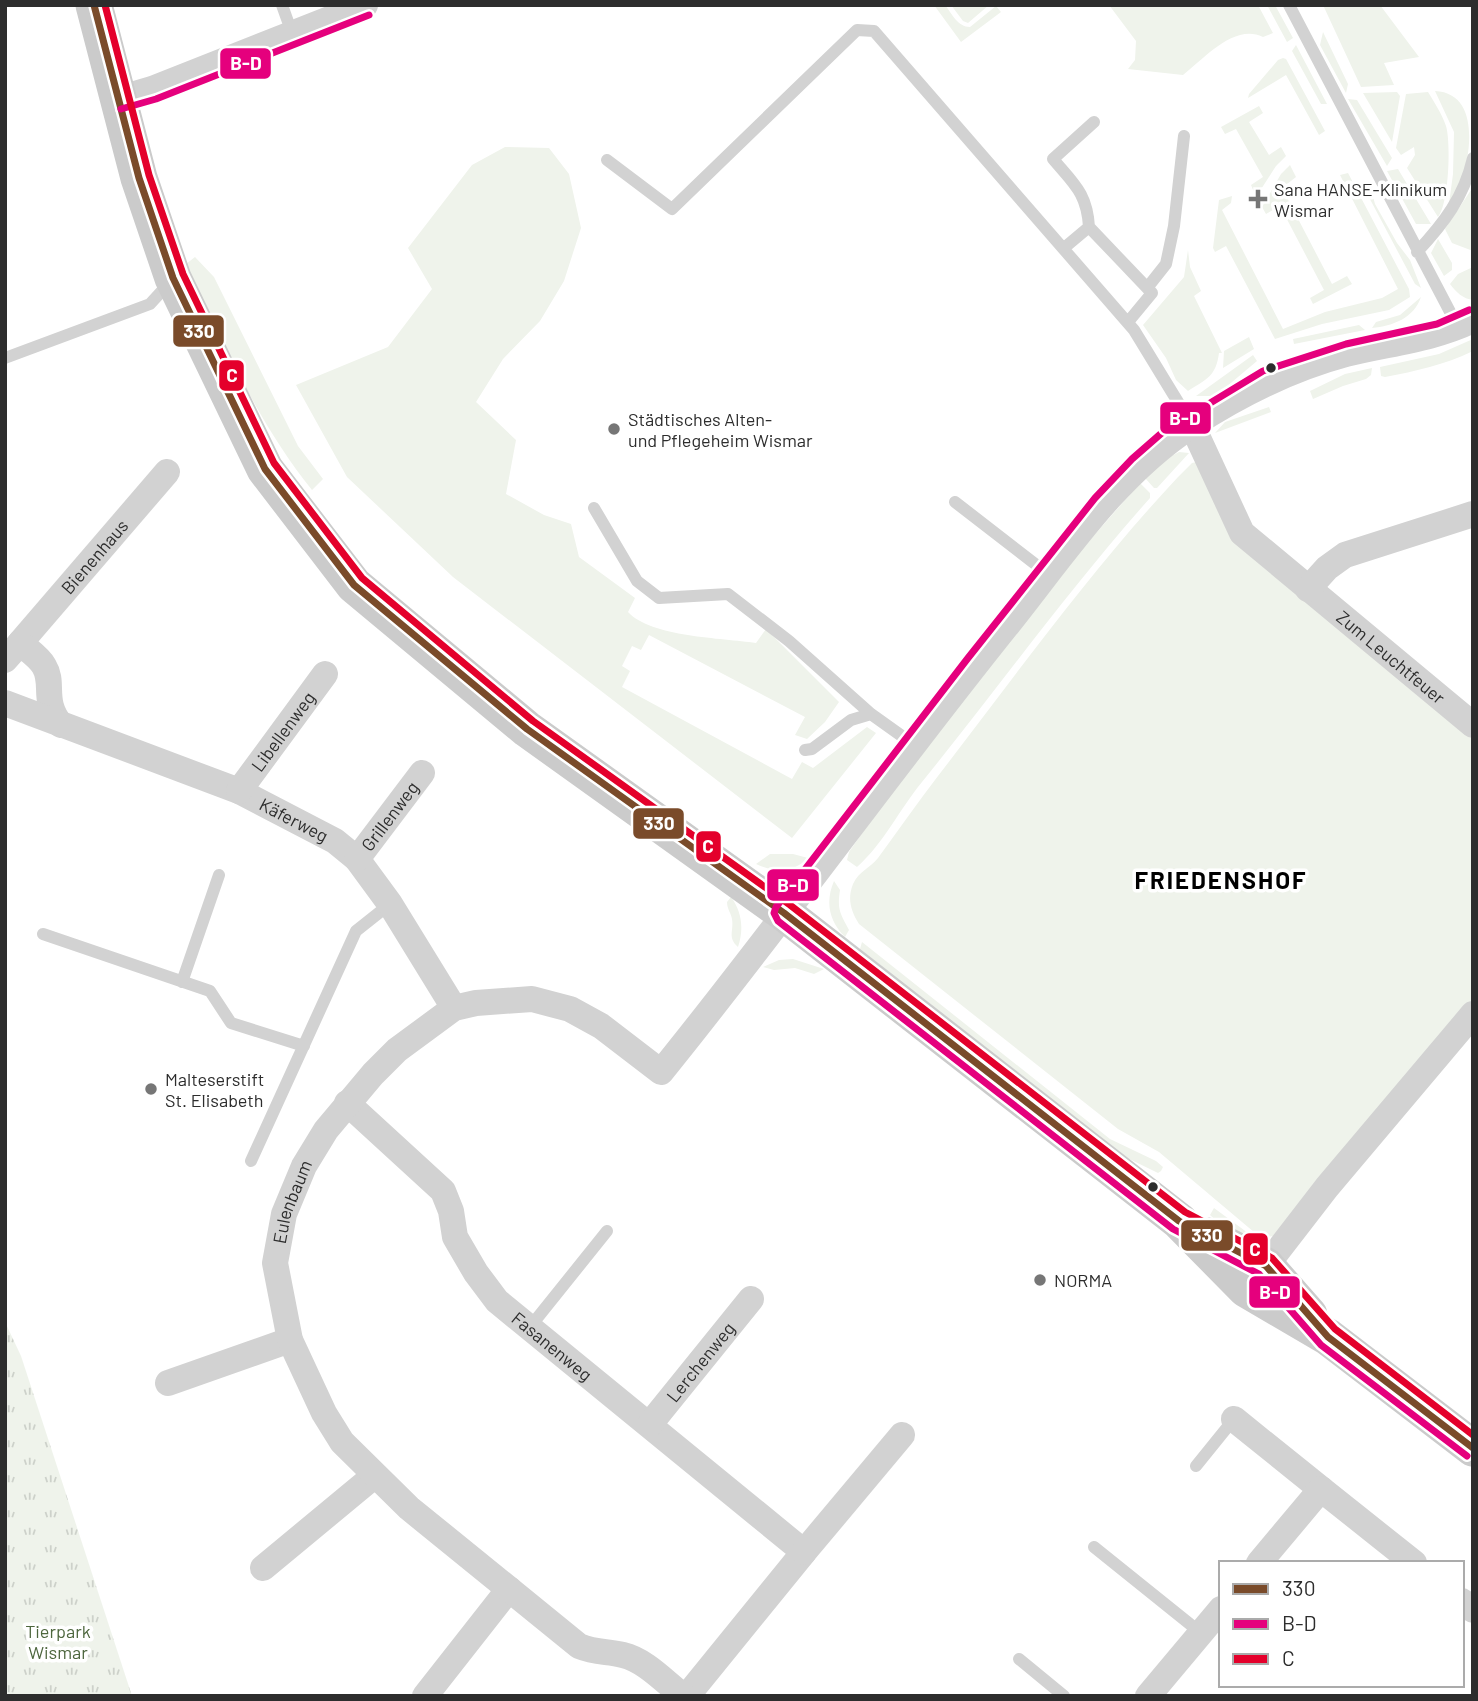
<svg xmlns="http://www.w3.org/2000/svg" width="1478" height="1701" viewBox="0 0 1478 1701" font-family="Barlow,sans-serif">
  <defs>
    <pattern id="park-tufts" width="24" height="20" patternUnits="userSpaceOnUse" patternTransform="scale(1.75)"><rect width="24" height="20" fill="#eff3eb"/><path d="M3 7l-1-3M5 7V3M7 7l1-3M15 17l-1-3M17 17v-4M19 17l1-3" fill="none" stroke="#cdd1ca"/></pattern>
  </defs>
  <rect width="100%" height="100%" fill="#fff"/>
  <path fill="#eff3eb" d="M934 5H945C952 14 958 27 970 27L996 6 1001 12 961 42Z
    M951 5H989L968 23 963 21Z
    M1109 5H1258L1273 33 1263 37C1234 23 1204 59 1183 75L1128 69 1135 60 1136 41Z
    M1267 5H1275L1293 38 1287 42Z
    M1323 5H1380L1419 57 1384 63 1394 85 1361 87Z
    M1323 32 1348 84 1346 93 1320 45Z
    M1296 45 1327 104H1321L1292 51Z
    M1283 58 1286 59 1325 131 1319 135 1286 75 1248 98 1249 94 1278 60Z
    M1435 91C1478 93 1472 149 1462 179 1459 188 1453 196 1449 204L1453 174 1454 132Z
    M1397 92 1400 96 1392 142 1363 93Z
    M1428 92C1434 102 1442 114 1446 126 1451 142 1449 204 1438 217L1407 168 1415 155 1414 147 1401 155 1396 148 1406 94Z
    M1348 99 1357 100 1392 158 1387 166Z
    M1259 106 1263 113 1249 122 1269 155 1281 147 1286 156 1276 166 1256 197 1251 185 1263 177 1236 129 1225 134 1221 127Z
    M505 147 549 148 569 174 581 228 564 281 540 321 503 359 476 402 516 440 506 494 544 515 571 524 579 557 635 598 628 612C651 637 722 638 756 643L766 629 839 702 825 722 807 739 795 735 805 717 649 635 641 650 632 646 622 666 630 671 622 687 792 779 802 762 813 768 867 727 876 733 792 838 453 577 347 477 296 385 388 347 432 289 408 248 472 165Z
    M1290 165 1296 177 1282 188 1332 284 1347 276 1352 284 1313 304 1310 298 1324 290 1280 206 1266 214 1262 207 1281 174Z
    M1398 169 1431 224H1416L1387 171Z
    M1348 173 1409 289 1410 297 1389 310 1322 324 1275 339 1226 246 1215 252 1213 248 1219 200 1232 196 1231 203 1222 210 1283 329 1325 312 1382 298 1398 289 1340 175Z
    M1369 182 1375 204 1397 243 1410 260 1421 288 1415 284 1363 186Z
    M1473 187V251L1452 243 1445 229Z
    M1438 239 1452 263V270L1444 276 1431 253Z
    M1188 250 1190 267 1201 291 1194 296 1222 353H1219C1216 376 1207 379 1188 391L1176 380 1166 358 1143 325 1184 277Z
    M195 257 214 277 298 446 323 479 312 490C257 422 223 342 186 264Z
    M1473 267V300C1463 299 1456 292 1450 284L1458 274Z
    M1421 297C1414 318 1393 326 1372 328L1376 322 1400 315Z
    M1359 325 1365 330 1294 344 1293 339Z
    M1249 337 1254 349 1223 368 1224 351Z
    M1473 339V351C1444 365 1416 371 1385 377L1381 376 1380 367 1439 354Z
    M1253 355 1257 361 1219 393 1212 396H1196Z
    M1372 368 1371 375 1366 379 1343 386 1313 399 1310 391 1345 374Z
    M1269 407 1271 412 1215 433 1225 422Z
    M1179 452 1189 453 1157 488H1154L1145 478 1166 459Z
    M1200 461 1242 546 1473 738V999L1273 1236 1261 1238 1159 1152 1118 1129 859 924C851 911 847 899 853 884 859 871 870 868 878 858 898 831 917 803 938 776 1016 675 1090 571 1178 477L1192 463Z
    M1140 483 1150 493V498C1069 589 998 688 922 782 899 810 884 843 857 867L847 860 849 852 876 813 1076 556Z
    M770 854H793L808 858C793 873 775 873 756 864Z
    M834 881 840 890C837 910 840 913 849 930L845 937C829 921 825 902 834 881Z
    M731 897C742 912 744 929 738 947 727 937 734 931 732 919 731 913 727 909 727 902Z
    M862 942 1110 1139 1156 1161 1163 1167 1161 1171 1158 1173 1111 1150 860 949Z
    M793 959 824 969 814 974 795 968 774 970 763 967 779 960Z
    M1214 1208 1267 1247 1222 1226 1210 1215Z"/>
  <path fill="url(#park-tufts)" d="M5 1322 21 1356 132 1696H5Z"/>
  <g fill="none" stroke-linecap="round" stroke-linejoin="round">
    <path stroke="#d2d2d2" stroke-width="12" d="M282 5 292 33
      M1289 5 1458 327
      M607 160 672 209 857 30 874 31 1134 330 1192 425
      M1089 227 1152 293 1128 322
      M1064 248 1089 227C1087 193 1074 184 1053 159L1094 122
      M1417 252C1444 223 1464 197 1473 158
      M1147 288 1166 264 1174 226 1184 136
      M5 358 150 304 171 281
      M955 502 1048 574
      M594 508 637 581 659 598 728 594 789 641 871 714 913 744
      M805 750 812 749 851 720 871 714
      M43 934 210 991 231 1023 304 1046
      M182 982 219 875
      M251 1161 356 931 390 904
      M530 1327 607 1231
      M1196 1466 1234 1419
      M1094 1547 1201 1633
      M1019 1659 1064 1696"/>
    <g stroke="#d2d2d2" stroke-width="26">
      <path d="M118 99 152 89 365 5"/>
      <path id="s1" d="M1192 425 1242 533 1473 725"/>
      <path d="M1308 589 1327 568 1345 555 1473 514"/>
      <path id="s2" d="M20 643 167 472"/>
      <path d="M5 660 20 643C28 650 39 657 44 666 55 684 41 700 61 725"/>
      <path id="s3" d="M5 703 239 791 335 841 357 859 390 904 454 1008"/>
      <path id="s4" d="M239 791 325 674"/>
      <path id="s5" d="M357 859 422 773"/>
      <path id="s6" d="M347 1103 443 1191 451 1211 455 1237 476 1273 497 1301 804 1552 687 1696"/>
      <path d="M1266 1266 1327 1187 1473 1014"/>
      <path d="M168 1383 290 1340"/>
      <path d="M1234 1419 1321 1489"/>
      <path id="s7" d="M650 1424 751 1299"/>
      <path d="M804 1552 902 1435"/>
      <path d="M1259 1563 1321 1489 1414 1563"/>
      <path d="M263 1568 374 1476"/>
      <path d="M1462 1601 1473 1610"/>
      <path d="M425 1696 509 1589"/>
      <path id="s8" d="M683 1696C665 1682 645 1660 623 1655 606 1651 596 1653 579 1646L409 1508 342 1442 324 1413 290 1340 275 1263 284 1214 304 1166 326 1130 373 1074 397 1050 454 1008 476 1003 532 999 570 1009 601 1026 661 1072C780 925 890 771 1009 623 1064 554 1116 475 1191 426 1240 394 1290 369 1346 354 1389 343 1432 340 1473 320"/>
      <path d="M1148 1696 1221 1609"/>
    </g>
    <path stroke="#cbcbcb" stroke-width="37" d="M94 5 139 178 173 278 265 469 354 585 527 729 784 913 1179 1221 1246 1289 1328 1337 1473 1448
      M1208 1236 1266 1266 1309 1315"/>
    <defs>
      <path id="bus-1" d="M94 5 139 178 173 278 265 469 354 585 527 729 784 913 1179 1221 1266 1266 1328 1337 1473 1448"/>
      <path id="bus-2" d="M121 109 156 99 369 15
        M1467 1456 1321 1345 1259 1274 1173 1229 778 921 774 913 776 907 968 658 1095 498 1132 459 1164 431 1263 371 1346 344 1437 324 1469 310"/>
      <path id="bus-3" d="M105 5 149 175 183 274 274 463 362 578 533 721 790 905 1185 1212 1272 1258 1335 1329 1473 1435"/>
    </defs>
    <use href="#bus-1" stroke="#fff" stroke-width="12"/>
    <use href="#bus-2" stroke="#fff" stroke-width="12"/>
    <use href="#bus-3" stroke="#fff" stroke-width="12"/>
    <use href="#bus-1" stroke="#7a4b2a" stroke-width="7"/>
    <use href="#bus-2" stroke="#e5007d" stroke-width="7"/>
    <use href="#bus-3" stroke="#e4002b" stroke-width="7"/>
  </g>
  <g fill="#767676" stroke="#fff" stroke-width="2.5">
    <path d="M1254.5 188.5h7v7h7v7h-7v7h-7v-7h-7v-7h7z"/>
    <circle cx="614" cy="429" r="7"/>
    <circle cx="151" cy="1089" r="7"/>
    <circle cx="1040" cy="1280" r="7"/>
  </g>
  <g fill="#2d2d2d" stroke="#fff" stroke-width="2.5">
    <circle cx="1271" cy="368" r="6"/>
    <circle cx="1153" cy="1187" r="6"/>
  </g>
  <g text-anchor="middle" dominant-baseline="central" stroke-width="7" stroke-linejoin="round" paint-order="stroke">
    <g font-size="18" fill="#2d2d2d" stroke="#fff" text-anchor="start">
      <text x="1274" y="189">Sana HANSE-Klinikum<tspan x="1274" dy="21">Wismar</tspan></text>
      <text x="628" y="419">Städtisches Alten-<tspan x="628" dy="21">und Pflegeheim Wismar</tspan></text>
      <text x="165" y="1079">Malteserstift<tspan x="165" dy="21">St. Elisabeth</tspan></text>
      <text x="1054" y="1280">NORMA</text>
    </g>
    <g font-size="18" fill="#2d2d2d" stroke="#fff">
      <text stroke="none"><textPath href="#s2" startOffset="114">Bienenhaus</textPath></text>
      <text stroke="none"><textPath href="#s1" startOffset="313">Zum Leuchtfeuer</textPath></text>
      <text stroke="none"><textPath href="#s4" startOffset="74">Libellenweg</textPath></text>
      <text stroke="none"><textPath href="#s5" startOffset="54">Grillenweg</textPath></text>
      <text stroke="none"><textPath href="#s3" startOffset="312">Käferweg</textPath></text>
      <text stroke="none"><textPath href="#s8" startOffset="688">Eulenbaum</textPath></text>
      <text stroke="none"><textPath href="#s6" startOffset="326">Fasanenweg</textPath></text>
      <text stroke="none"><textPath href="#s7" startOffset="80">Lerchenweg</textPath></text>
    </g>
    <g font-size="18" fill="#4d663d" stroke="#fff">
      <text x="58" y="1631">Tierpark<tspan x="58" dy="21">Wismar</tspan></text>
    </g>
    <g font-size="24" font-weight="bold" letter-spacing="2" fill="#000" stroke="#fff">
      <text x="1221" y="879">FRIEDENSHOF</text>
    </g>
  </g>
  <g stroke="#fff" stroke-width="2.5">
    <rect x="219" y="47" width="53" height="33" rx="7" fill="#e5007d"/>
    <rect x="172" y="314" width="53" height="34" rx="7" fill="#7a4b2a"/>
    <rect x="218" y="359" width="27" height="33" rx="7" fill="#e4002b"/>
    <rect x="1159" y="401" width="53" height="34" rx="7" fill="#e5007d"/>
    <rect x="632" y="807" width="53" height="33" rx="7" fill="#7a4b2a"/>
    <rect x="695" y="830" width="27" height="33" rx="7" fill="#e4002b"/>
    <rect x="766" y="868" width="54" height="34" rx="7" fill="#e5007d"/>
    <rect x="1180" y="1219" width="54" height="33" rx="7" fill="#7a4b2a"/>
    <rect x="1242" y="1232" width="27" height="34" rx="7" fill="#e4002b"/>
    <rect x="1248" y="1275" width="53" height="34" rx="7" fill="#e5007d"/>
  </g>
  <g font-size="19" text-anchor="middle" font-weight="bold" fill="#fff">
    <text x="246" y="70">B-D</text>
    <text x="199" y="338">330</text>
    <text x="232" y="382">C</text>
    <text x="1185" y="425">B-D</text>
    <text x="659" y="830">330</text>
    <text x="708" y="853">C</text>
    <text x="793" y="892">B-D</text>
    <text x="1207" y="1242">330</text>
    <text x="1255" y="1256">C</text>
    <text x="1275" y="1299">B-D</text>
  </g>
  <rect width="1478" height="1701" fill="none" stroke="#2d2d2d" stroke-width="14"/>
  <rect x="1219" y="1561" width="245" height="126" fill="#ffffff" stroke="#ababab" stroke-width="2"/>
  <rect x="1233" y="1584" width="35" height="10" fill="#7a4b2a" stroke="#ababab" stroke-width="2"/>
  <text x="1282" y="1596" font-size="21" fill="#2d2d2d">330</text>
  <rect x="1233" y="1619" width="35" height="10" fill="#e5007d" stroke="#ababab" stroke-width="2"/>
  <text x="1282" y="1631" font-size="21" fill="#2d2d2d">B-D</text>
  <rect x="1233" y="1654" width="35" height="10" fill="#e4002b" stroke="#ababab" stroke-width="2"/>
  <text x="1282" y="1666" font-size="21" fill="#2d2d2d">C</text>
</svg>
